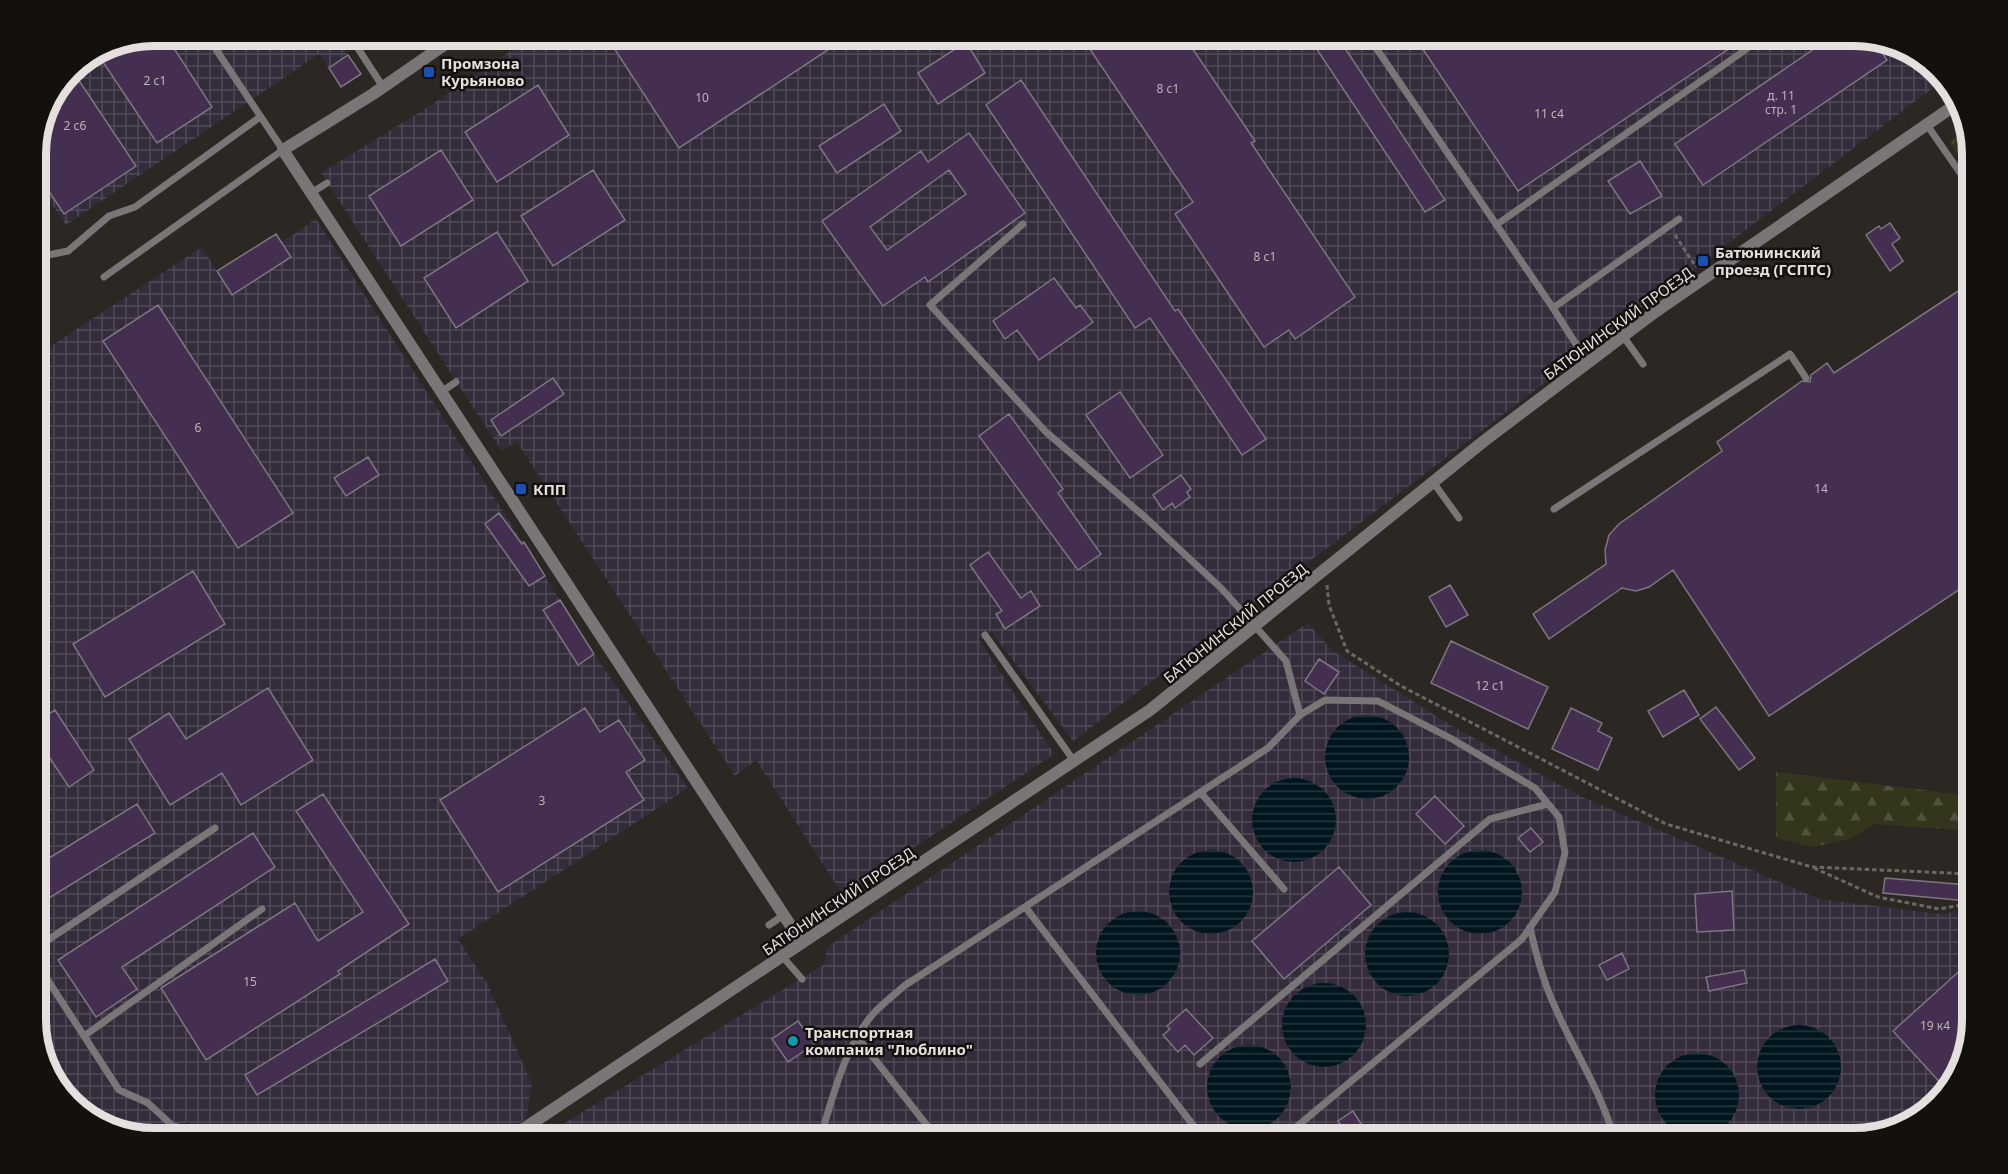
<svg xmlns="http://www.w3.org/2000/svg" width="2008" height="1174" viewBox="0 0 2008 1174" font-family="'Noto Sans',sans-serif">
  <defs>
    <pattern id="industrial-grid" width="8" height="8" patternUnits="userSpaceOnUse" patternTransform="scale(1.5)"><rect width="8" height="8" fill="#342b3b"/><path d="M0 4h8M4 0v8" fill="none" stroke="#514957"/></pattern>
    <pattern id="forest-firs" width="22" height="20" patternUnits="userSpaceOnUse" patternTransform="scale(1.5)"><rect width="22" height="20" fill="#33351c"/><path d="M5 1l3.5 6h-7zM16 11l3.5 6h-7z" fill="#50523d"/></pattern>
    <pattern id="park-crowns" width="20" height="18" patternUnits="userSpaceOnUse" patternTransform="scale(1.5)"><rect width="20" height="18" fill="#33351c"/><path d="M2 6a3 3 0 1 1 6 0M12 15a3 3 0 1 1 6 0" fill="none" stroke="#50523d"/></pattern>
    <pattern id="water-rules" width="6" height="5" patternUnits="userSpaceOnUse" patternTransform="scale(1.5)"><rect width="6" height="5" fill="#00151d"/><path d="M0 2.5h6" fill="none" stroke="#25373d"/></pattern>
  </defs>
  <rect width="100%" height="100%" fill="#2d2723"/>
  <path fill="url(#industrial-grid)" d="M155 36H335L348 55 329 68 319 54 66 225 36 181V147L48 102 71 70 110 45Z
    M533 36H1853L1913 52 1942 81 1073 741 991 631 979 640 1054 754 843 895 756 760 735 776 517 442 501 450 321 173 422 111Z
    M316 219 600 663 688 788 458 939 487 983 532 1084 526 1119 497 1138H233L187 1122 167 1135 169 1138H155L95 1122 52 1079 36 1027V356L202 247 217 271 276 234 282 242Z
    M1308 623 1333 651 1452 726 1580 796 1819 899 1939 914 1972 909V1020L1956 1079 1913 1122 1854 1138H540L825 964 826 948Z"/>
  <path fill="url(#forest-firs)" d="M1776 772 1972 796V831L1875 824 1849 839 1814 847 1776 838Z"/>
  <path fill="url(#park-crowns)" d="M1966 129 1972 147V176L1949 142Z"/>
  <path fill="url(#water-rules)" d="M1325 757a42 42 0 1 1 84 0a42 42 0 1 1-84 0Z
    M1252 820a42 42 0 1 1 84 0a42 42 0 1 1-84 0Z
    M1169 892a42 42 0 1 1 84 0a42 42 0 1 1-84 0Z
    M1438 892a42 42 0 1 1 84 0a42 42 0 1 1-84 0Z
    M1096 953a42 42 0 1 1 84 0a42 42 0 1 1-84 0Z
    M1365 954a42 42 0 1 1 84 0a42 42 0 1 1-84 0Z
    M1282 1025a42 42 0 1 1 84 0a42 42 0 1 1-84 0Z
    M1757 1067a42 42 0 1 1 84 0a42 42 0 1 1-84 0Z
    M1207 1087a42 42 0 1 1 84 0a42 42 0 1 1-84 0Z
    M1655 1095a42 42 0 1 1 84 0a42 42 0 1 1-84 0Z
    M889 1123 901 1138H872L878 1128Z
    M1831 1131 1849 1138H1803L1814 1132Z"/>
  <path fill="#442f50" stroke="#7b777e" stroke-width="1.5" fill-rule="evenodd" d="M155 36H166L212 107 157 143 97 53 110 45Z
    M626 36H849L679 148 612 45Z
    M1081 36H1184L1255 141 1251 143 1355 297 1295 339 1289 330 1264 347 1175 214 1193 202Z
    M1308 36H1337L1445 200 1425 212Z
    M1414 36H1748L1518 191Z
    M1833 36H1853L1875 42 1887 60 1703 185 1675 144Z
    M966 42 985 73 938 104 918 73Z
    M348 55 361 74 341 87 329 68Z
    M72 70 136 166 64 214 36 172V147L48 102Z
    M1021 80 1175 311 1178 309 1266 439 1242 455 1150 318 1135 328 986 105Z
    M538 85 569 135 497 182 465 132Z
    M884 104 901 131 837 173 819 146Z
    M969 133 1025 213 928 282 925 277 883 306 822 221 921 151 928 162ZM949 170 966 194 887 250 870 227Z
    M441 150 473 200 401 246 369 196Z
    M1640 161 1662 196 1630 214 1608 181Z
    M593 170 625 220 553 266 521 216Z
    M1890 223 1900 238 1892 244 1903 261 1890 271 1866 235 1879 226 1881 229Z
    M497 232 528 281 456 328 424 278Z
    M276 234 291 257 232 295 217 271Z
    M1054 278 1076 308 1080 305 1093 322 1039 360 1017 330 1005 339 993 321Z
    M1972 282V581L1769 716 1673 570 1649 587 1636 591 1622 588 1549 639 1533 614 1606 564 1605 550 1609 535 1619 524 1722 451 1717 442 1802 381 1810 382 1811 375 1827 363 1834 373Z
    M158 305 293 513 238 548 103 341Z
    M553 378 564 394 501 436 491 420Z
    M1120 392 1163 455 1130 478 1086 415Z
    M1009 414 1063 489 1058 493 1101 554 1078 570 979 436Z
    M368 457 379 475 346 496 334 478Z
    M1181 475 1191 489 1187 492 1190 497 1175 508 1172 503 1163 510 1153 495Z
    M499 513 522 544 524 542 545 576 529 586 485 524Z
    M988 552 1021 598 1031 591 1040 606 1005 629 996 614 1002 611 970 565Z
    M193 571 225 624 105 697 73 644Z
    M1450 585 1468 615 1446 627 1429 597Z
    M560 600 594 654 578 665 543 610Z
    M1451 641 1548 687 1528 729 1431 683Z
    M1319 659 1339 672 1324 694 1305 681Z
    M268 688 313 760 241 805 222 773 170 805 129 739 169 713 186 739Z
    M1684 690 1699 715 1663 737 1648 711Z
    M1716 707 1755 758 1739 770 1700 719Z
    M585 708 600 732 619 720 645 760 626 772 644 800 498 892 440 800Z
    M1571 708 1602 723 1598 731 1612 738 1598 770 1552 749Z
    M55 710 94 770 69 787 36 737V722Z
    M323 794 409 924 338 971 340 974 206 1060 161 988 295 903 318 941 363 912 296 811Z
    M1435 796 1464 826 1445 844 1416 814Z
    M137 804 155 833 49 898 36 877V866Z
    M1531 828 1543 842 1530 852 1518 838Z
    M253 833 275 867 122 967 137 989 96 1017 58 960Z
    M1339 867 1371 905 1284 979 1252 941Z
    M1885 878 1968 885 1967 901 1883 893Z
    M1732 891 1734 930 1697 932 1695 894Z
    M1622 953 1629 969 1607 980 1599 965Z
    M435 959 448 981 257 1095 245 1075Z
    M1965 966 1972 973V1020L1956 1079 1946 1089 1893 1031Z
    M1744 970 1747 983 1709 991 1706 977Z
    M1186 1009 1213 1038 1194 1055 1185 1045 1178 1052 1163 1035 1170 1029 1167 1026Z
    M798 1021 814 1044 788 1062 772 1039Z
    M1353 1111 1370 1138H1349L1338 1121Z"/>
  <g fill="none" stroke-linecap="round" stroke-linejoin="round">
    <path stroke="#6e6865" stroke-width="3" stroke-dasharray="4.5 3" stroke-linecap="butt" d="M1675 235 1696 267
      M1327 585 1329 605 1347 651 1401 686 1666 824 1812 867 1972 874
      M1814 868 1878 897 1939 909 1972 903"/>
    <path stroke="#7a7576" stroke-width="7" d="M350 36 383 87
      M1368 36 1553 308
      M358 48 376 36
      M1927 125 1972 190
      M311 193 327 183
      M1023 224 930 305 1046 432 1146 518 1222 589 1286 661 1300 715
      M1496 225 1765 36
      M36 251 43 256 68 251 109 216 135 207 260 117
      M104 277 283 150 207 36
      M1623 336 1643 364
      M1588 363 1553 308 1679 219
      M441 392 456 382
      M1433 482 1459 518
      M1554 509 1790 354 1806 378
      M985 635 1074 761
      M1200 792 1284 889
      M1026 908 1203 1138
      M769 925 784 915
      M1530 927C1536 955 1543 981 1555 1007 1574 1051 1601 1091 1614 1138
      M36 948 215 828
      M782 956 802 979
      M36 962 119 1090 148 1103 176 1129
      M84 1036 262 909
      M858 1038 937 1138
      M1200 1064 1490 819 1548 804
      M820 1138C833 1098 844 1047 873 1014 882 1004 894 995 904 986L1268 748 1300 715 1325 700 1378 701 1452 739 1535 788 1559 817 1565 853 1555 892 1522 939 1283 1138"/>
    <path stroke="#7a7576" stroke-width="12" d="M457 36 373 94 283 150 802 943
      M176 1129 198 1138
      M510 1138 1150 710 1484 441 1655 312 1958 103"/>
  </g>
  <g fill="#1a4fb4" stroke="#13100e" stroke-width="2">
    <rect x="423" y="66" width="12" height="12" rx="3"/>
    <rect x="1697" y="255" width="12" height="12" rx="3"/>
    <rect x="515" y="483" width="12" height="12" rx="3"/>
  </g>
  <circle fill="#0f9aa8" stroke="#13100e" stroke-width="2" cx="793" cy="1041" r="6"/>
  <g text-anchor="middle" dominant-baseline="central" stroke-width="5" stroke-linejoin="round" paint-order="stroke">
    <g font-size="12" fill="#bdb4ba">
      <text x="155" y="80">2 с1</text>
      <text x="1168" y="88">8 с1</text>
      <text x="1781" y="95">д. 11<tspan x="1781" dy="14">стр. 1</tspan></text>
      <text x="702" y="97">10</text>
      <text x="1549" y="113">11 с4</text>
      <text x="75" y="125">2 с6</text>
      <text x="1265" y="256">8 с1</text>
      <text x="198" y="427">6</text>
      <text x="1821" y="488">14</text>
      <text x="1490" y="685">12 с1</text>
      <text x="542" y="800">3</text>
      <text x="250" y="981">15</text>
      <text x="1935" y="1025">19 к4</text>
    </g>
    <g font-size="15" font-weight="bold" fill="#e5e0de" stroke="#13100e" text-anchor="start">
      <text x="441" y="63">Промзона<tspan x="441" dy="17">Курьяново</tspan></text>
      <text x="1715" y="252">Батюнинский<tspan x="1715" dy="17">проезд (ГСПТС)</tspan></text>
      <text x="533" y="489">КПП</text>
      <text x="805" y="1032">Транспортная<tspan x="805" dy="17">компания "Люблино"</tspan></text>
    </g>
    <g font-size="15" fill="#e5e0de" stroke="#13100e">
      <text transform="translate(1618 323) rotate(-36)">БАТЮНИНСКИЙ ПРОЕЗД</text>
      <text transform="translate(1235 623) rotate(-39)">БАТЮНИНСКИЙ ПРОЕЗД</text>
      <text transform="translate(838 901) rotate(-34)">БАТЮНИНСКИЙ ПРОЕЗД</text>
    </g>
  </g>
  <path d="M0 0H2008V1174H0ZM154 46H1854A108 108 0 0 1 1962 154V1020A108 108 0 0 1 1854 1128H154A108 108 0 0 1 46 1020V154A108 108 0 0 1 154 46Z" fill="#13100e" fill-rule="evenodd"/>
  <path fill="none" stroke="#e5e0de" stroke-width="8" d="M154 46H1854A108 108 0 0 1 1962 154V1020A108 108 0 0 1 1854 1128H154A108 108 0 0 1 46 1020V154A108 108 0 0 1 154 46Z"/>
</svg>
